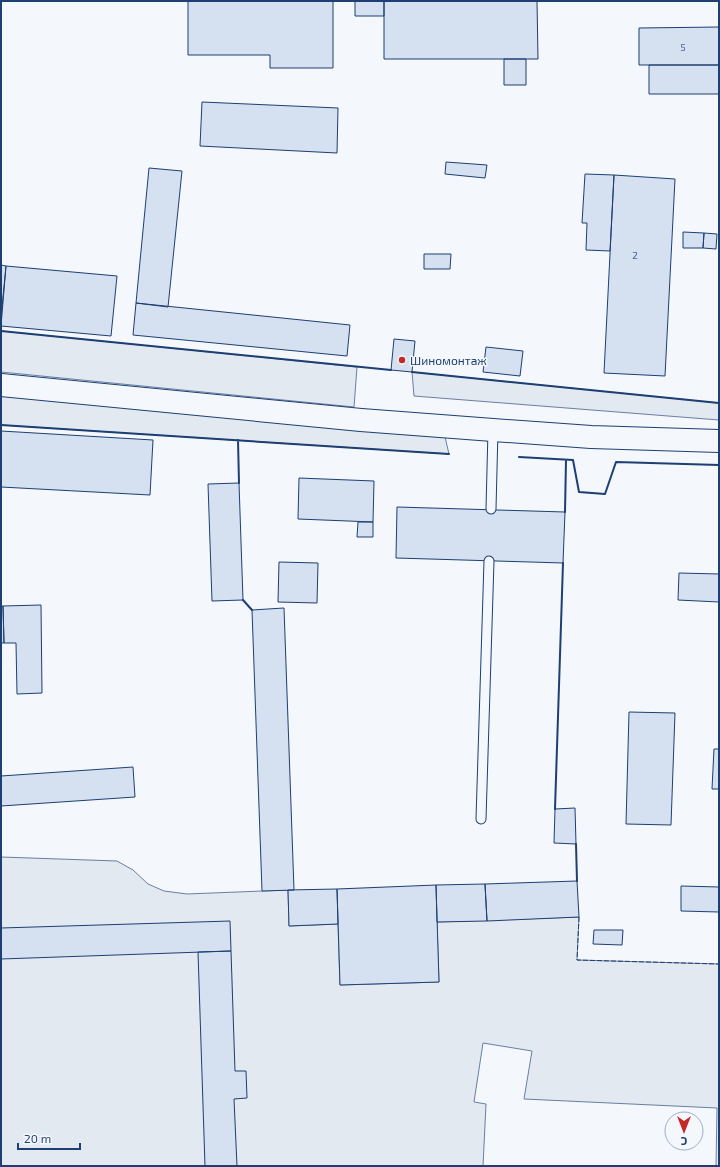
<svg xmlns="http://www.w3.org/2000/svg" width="720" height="1167" viewBox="0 0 720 1167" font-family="'Exo 2',sans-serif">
  <rect width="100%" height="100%" fill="#f4f7fb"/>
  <path fill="#e3e9f0" stroke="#687fa3" d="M1 331 357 367 354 407 1 372Z
    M412 372 719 403V420L414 396Z
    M1 395 445 437 449 454 1 425Z
    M1 857 117 861 133 870 148 884 164 891 187 894 288 890 289 926 338 924 340 985 439 982 437 922 579 917 577 960 719 964V1166H716L717 1108 524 1099 532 1051 483 1043 474 1102 486 1104 483 1166H1Z"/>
  <path fill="#d5e0f0" stroke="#1d3f73" d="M188 1H333V68H270V55H188Z
    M355 1H384V16H355Z
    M384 1H537L538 59H384Z
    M719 27V65H639V28Z
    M504 59H526V85H504Z
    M649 65H719V94H649Z
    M202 102 338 108 337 153 200 146Z
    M446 162 487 165 485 178 445 174Z
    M149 168 182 171 168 307 136 303Z
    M585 174 614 175 610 251 586 250 587 223H582Z
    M614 175 675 179 665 376 604 373Z
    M683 232 704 233 703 248H683Z
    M704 233 717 234 716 249 703 248Z
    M424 254H451L450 269H424Z
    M1 265 6 266 1 317Z
    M6 266 117 276 111 336 1 326Z
    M136 303 350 325 347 356 133 335Z
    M394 339 415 341 412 372 391 370Z
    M486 347 523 351 520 376 483 372Z
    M1 431 153 440 150 495 1 487Z
    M299 478 374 481 373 522 298 519Z
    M239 483 243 600 212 601 208 484Z
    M397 507 565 512 563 563 396 558Z
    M358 522H373V537H357Z
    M279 562 318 563 317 603 278 602Z
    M679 573 719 574V602L678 600Z
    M41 605 42 693 17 694 16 643H4L3 606Z
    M1 606H3L4 643H1Z
    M284 608 294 890 262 891 252 610Z
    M629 712 675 713 671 825 626 824Z
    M714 749H719V789H712Z
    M133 767 135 797 1 806V776Z
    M575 808 576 844 554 843 555 809Z
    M577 881 579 917 487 921 485 884Z
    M485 884 487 921 437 922 436 885Z
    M436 885 439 982 340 985 337 889Z
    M681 886 719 887V912L681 911Z
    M337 889 338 924 289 926 288 890Z
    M230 921 231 951 1 959V928Z
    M594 930H623L622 945 593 944Z
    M231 951 235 1071H246L247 1098 234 1099 237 1166H205L198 952Z"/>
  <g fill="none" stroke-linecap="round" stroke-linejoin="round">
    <defs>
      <path id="service" d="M491 509 493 430
        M481 819 489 561"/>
      <path id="secondary" d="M1 385 361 420 493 430 591 437 719 441"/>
    </defs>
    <use href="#service" stroke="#1d3f73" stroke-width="11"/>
    <use href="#secondary" stroke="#1d3f73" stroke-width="24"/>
    <use href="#service" stroke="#f4f7fb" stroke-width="9"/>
    <use href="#secondary" stroke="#f4f7fb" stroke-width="22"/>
    <path stroke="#1d3f73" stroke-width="1" stroke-dasharray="5 2" stroke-linecap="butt" d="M579 917 577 960 719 964"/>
    <path stroke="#1d3f73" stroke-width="2" d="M1 331 391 370
      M412 372 719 403
      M1 425 449 454
      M238 440 239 483
      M519 457 573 460 579 492 605 494 616 462 719 465
      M565 512 566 460
      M243 600 252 610
      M555 809 563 563
      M576 844 577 881"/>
  </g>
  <circle fill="#c62828" stroke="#f4f7fb" stroke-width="1.5" cx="402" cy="360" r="4"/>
  <g text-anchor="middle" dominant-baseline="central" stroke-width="3" stroke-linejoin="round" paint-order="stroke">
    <g font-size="10" fill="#4b6792">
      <text x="683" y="47">5</text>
      <text x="635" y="255">2</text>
    </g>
    <g font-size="12" fill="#1d3f73" stroke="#f4f7fb" text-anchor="start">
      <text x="410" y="360">Шиномонтаж</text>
    </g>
  </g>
  <rect width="720" height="1167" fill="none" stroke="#1d3f73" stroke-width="4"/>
  <g transform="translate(684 1131) rotate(180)"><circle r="19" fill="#f4f7fb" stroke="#9eadc5"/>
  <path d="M0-3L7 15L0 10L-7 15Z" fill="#c62828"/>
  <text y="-6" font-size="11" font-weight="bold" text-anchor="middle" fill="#1d3f73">С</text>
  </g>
  <path d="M18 1143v6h62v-6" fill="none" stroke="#1d3f73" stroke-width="2"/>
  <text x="24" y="1143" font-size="12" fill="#1d3f73" stroke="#f4f7fb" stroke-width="3" paint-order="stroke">20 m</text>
</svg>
